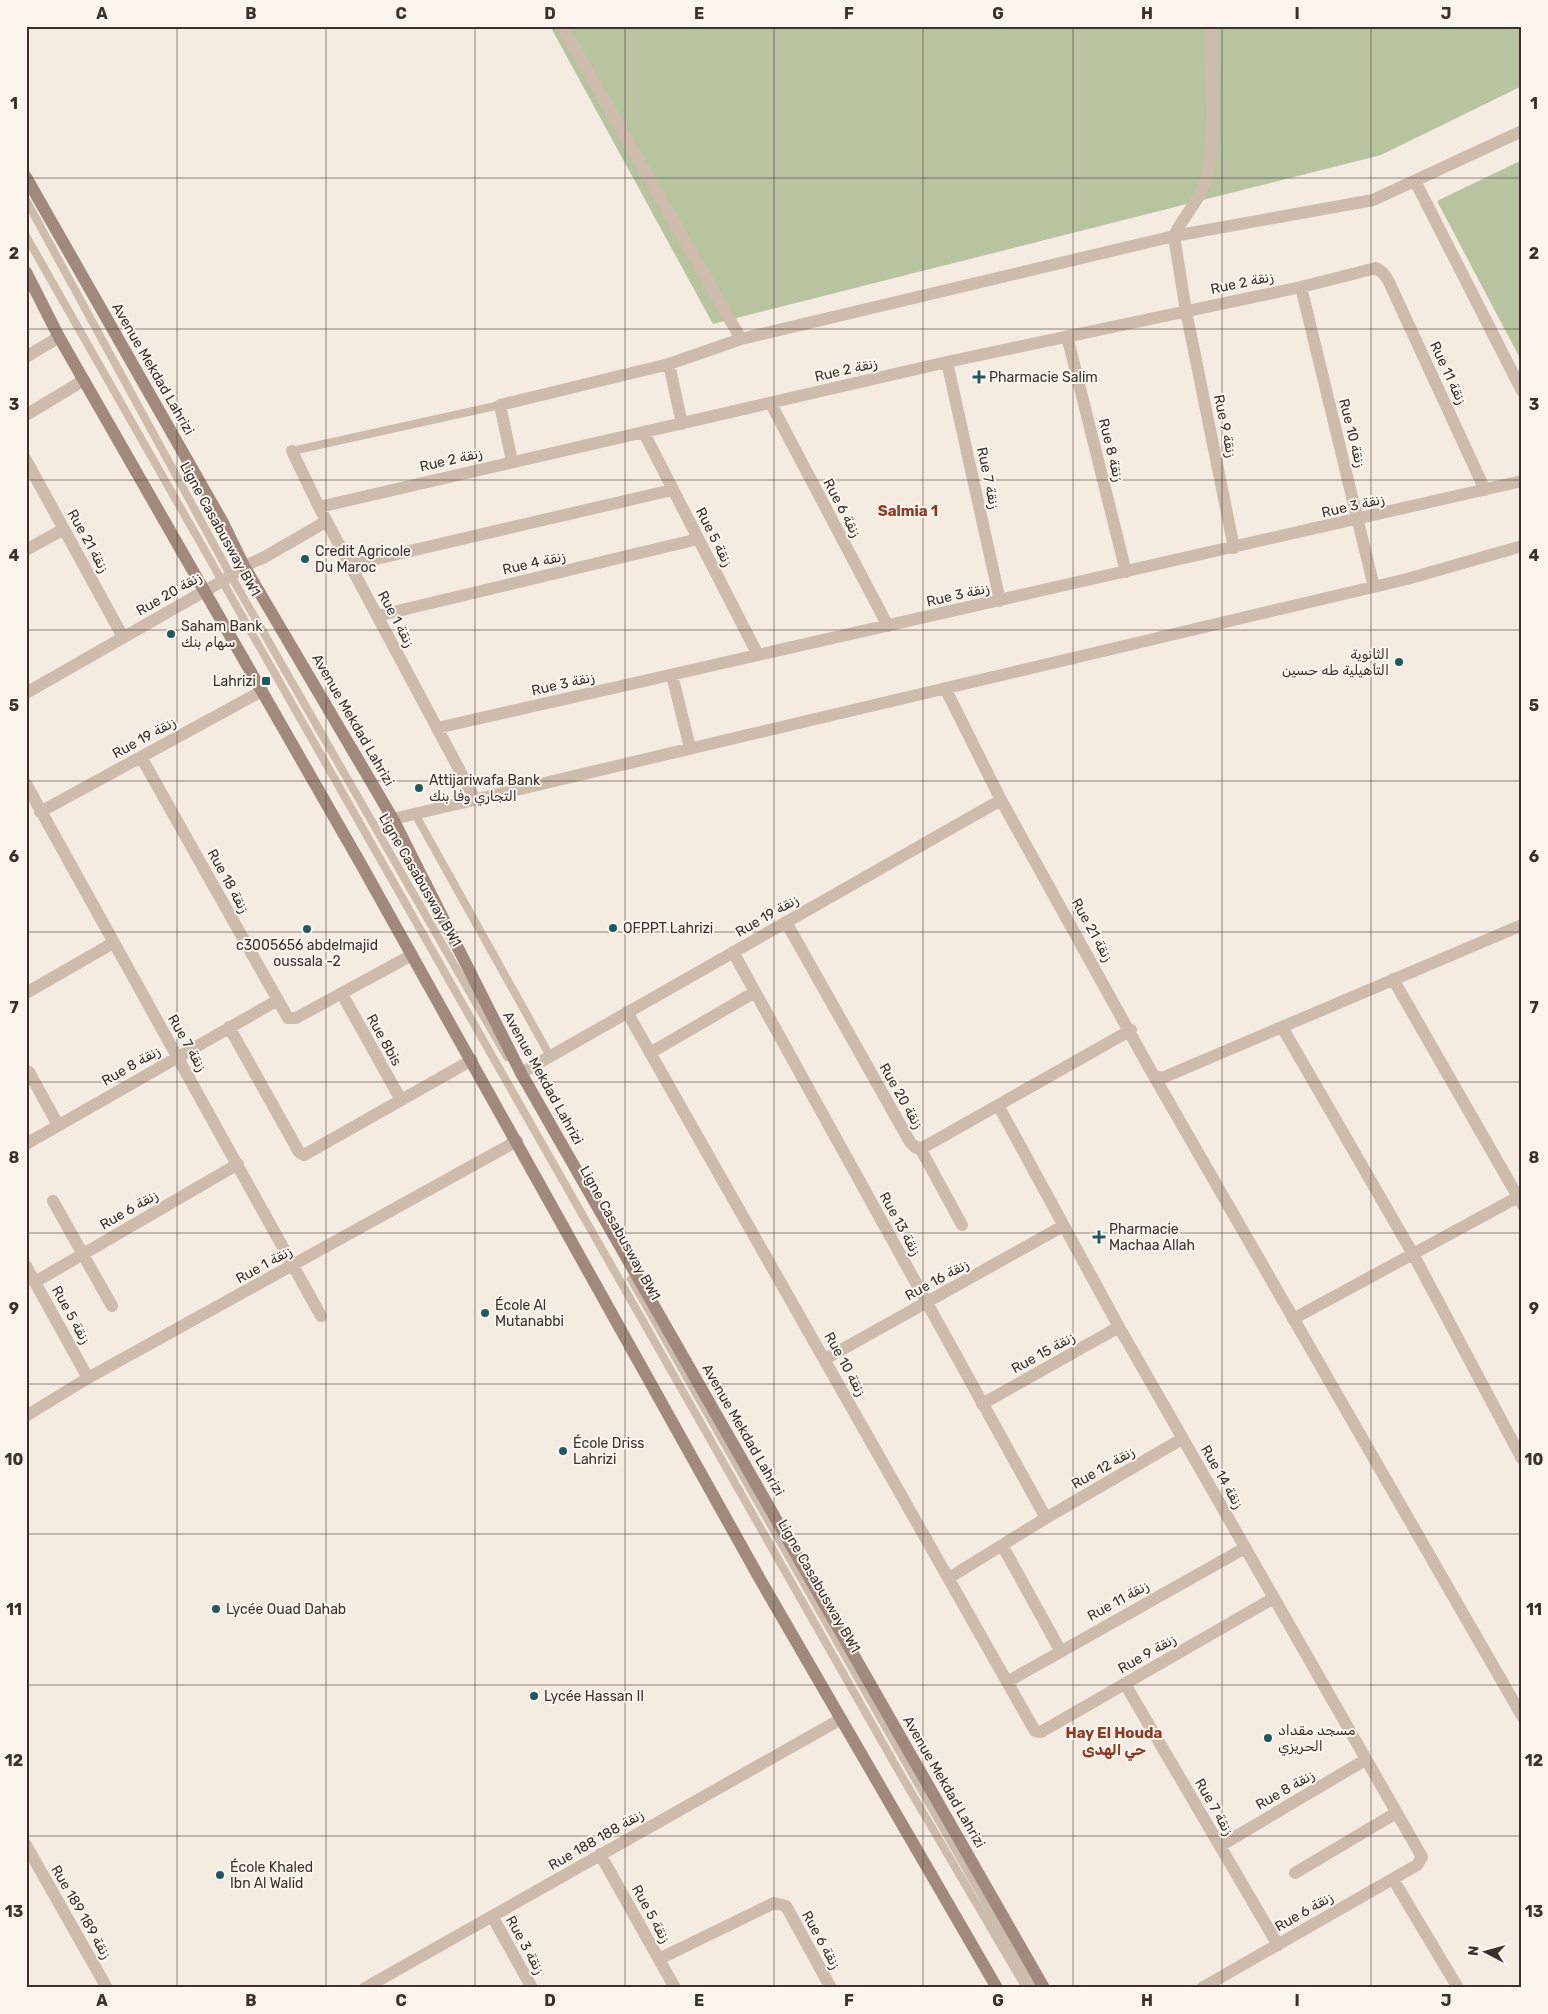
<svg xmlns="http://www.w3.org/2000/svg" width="1548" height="2014" viewBox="0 0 1548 2014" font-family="Rubik,Cairo,sans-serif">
  <rect width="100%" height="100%" fill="#f4ebe1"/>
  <path fill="#b8c4a0" d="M550 26H1522V86L1381 155 713 324Z
    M1522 160V362L1437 201Z"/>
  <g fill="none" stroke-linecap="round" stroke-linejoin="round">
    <path stroke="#cdbbac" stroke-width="8" d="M26 200 231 576 507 1057
      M26 236 897 1768 1026 1988
      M292 451 500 405
      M415 814 550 1056
      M631 1279 1034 1988"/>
    <path stroke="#cdbbac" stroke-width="12" d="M562 26 741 339 1174 236 1373 200 1522 131
      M1211 26C1209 71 1219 151 1202 190 1194 207 1181 220 1174 236L1186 311 1234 548
      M1415 181 1522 391
      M1301 287 1374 587
      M1067 336 1126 572
      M26 357 59 337
      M947 362 1000 601
      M669 364 682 424
      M771 404 888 626
      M26 415 84 380
      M644 433 758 655
      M292 451 319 507 475 799
      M26 460 123 637
      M512 461 500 405 669 364 741 339
      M319 507 947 362 1301 287 1376 268 1383 273 1388 280 1485 490
      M26 550 64 529
      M350 565 672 490
      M377 616 698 539
      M672 675 690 748
      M945 688 1001 800 1151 1071 1522 1716
      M26 693 231 576 244 566 263 558 327 521
      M437 728 1522 481
      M141 757 288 1018H296L412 955
      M26 784 321 1316
      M40 812 262 691
      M393 819 1407 579 1522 546
      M786 922 910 1142 916 1148 924 1147 1131 1030
      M733 952 1046 1518 1182 1439
      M1393 979 1522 1204
      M26 993 113 943
      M342 994 401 1100
      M627 1012 1035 1731 1041 1732 1274 1598
      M229 1027 299 1152 304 1155 472 1060
      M1282 1027 1413 1254 1522 1459
      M650 1053 755 992
      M29 1072 58 1125
      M521 1073 1001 800
      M1155 1076 1162 1078 1522 925
      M998 1105 1119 1327 1422 1857 1417 1865 1202 1988
      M26 1144 278 1000
      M920 1148 962 1225
      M53 1201 112 1306
      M26 1266 88 1378
      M35 1282 238 1164
      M1293 1319 1518 1197
      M825 1359 1063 1226
      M982 1404 1119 1327
      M26 1416 88 1378 517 1141
      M1002 1545 1060 1650
      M949 1578 1046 1518
      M1007 1682 1245 1548
      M1125 1684 1278 1945
      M26 1845 107 1988
      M1220 1846 1365 1760
      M600 1854 675 1988
      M1295 1873 1396 1813
      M1393 1879 1458 1988
      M492 1916 532 1988
      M659 1959 774 1903 786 1906 831 1988
      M365 1988 841 1719"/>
    <path stroke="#a18a7d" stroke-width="12" d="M26 177 222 521 244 566 393 819 521 1073 1044 1988
      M26 272 59 337 362 866 761 1581 997 1988"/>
  </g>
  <path fill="none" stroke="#3b302b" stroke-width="1" stroke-opacity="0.55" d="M177 26V1988M326 26V1988M475 26V1988M625 26V1988M774 26V1988M923 26V1988M1073 26V1988M1222 26V1988M1371 26V1988M26 178H1522M26 329H1522M26 480H1522M26 630H1522M26 781H1522M26 932H1522M26 1082H1522M26 1233H1522M26 1384H1522M26 1534H1522M26 1685H1522M26 1836H1522"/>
  <g fill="#1f5a5e" stroke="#fbf5ee" stroke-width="2">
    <path d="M976.5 369.5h5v5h5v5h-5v5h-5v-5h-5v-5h5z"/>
    <circle cx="305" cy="559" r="5"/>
    <circle cx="171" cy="634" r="5"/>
    <circle cx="1399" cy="662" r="5"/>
    <rect x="261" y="676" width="10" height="10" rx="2.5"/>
    <circle cx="419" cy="788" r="5"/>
    <circle cx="613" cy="928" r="5"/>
    <circle cx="307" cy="929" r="5"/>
    <path d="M1096.5 1229.5h5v5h5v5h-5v5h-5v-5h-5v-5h5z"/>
    <circle cx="485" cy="1313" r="5"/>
    <circle cx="563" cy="1451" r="5"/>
    <circle cx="216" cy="1609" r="5"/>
    <circle cx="534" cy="1696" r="5"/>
    <circle cx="1268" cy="1738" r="5"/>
    <circle cx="220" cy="1875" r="5"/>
  </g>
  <g text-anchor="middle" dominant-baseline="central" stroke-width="4" stroke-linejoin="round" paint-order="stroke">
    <g font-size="14" fill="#3b302b" stroke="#fbf5ee">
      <text transform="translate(1242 283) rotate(-12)">Rue 2 زنقة</text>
      <text transform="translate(153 369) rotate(60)">Avenue Mekdad Lahrizi</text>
      <text transform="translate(846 370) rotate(-13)">Rue 2 زنقة</text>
      <text transform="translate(1448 373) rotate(65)">Rue 11 زنقة</text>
      <text transform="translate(1225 426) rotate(78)">Rue 9 زنقة</text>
      <text transform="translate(1352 433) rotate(76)">Rue 10 زنقة</text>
      <text transform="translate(1111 450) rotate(76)">Rue 8 زنقة</text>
      <text transform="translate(451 460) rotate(-13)">Rue 2 زنقة</text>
      <text transform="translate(988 478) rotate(78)">Rue 7 زنقة</text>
      <text transform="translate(1353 506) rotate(-13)">Rue 3 زنقة</text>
      <text transform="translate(842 508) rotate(62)">Rue 6 زنقة</text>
      <text transform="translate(220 529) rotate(61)">Ligne Casabusway BW1</text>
      <text transform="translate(714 537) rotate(63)">Rue 5 زنقة</text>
      <text transform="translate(88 541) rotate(61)">Rue 21 زنقة</text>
      <text transform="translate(534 563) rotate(-13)">Rue 4 زنقة</text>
      <text transform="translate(169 594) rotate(-30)">Rue 20 زنقة</text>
      <text transform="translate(958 595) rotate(-13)">Rue 3 زنقة</text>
      <text transform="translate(396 619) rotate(62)">Rue 1 زنقة</text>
      <text transform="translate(563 684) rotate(-13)">Rue 3 زنقة</text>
      <text transform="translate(353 720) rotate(60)">Avenue Mekdad Lahrizi</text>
      <text transform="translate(144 738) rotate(-29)">Rue 19 زنقة</text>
      <text transform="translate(420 880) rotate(60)">Ligne Casabusway BW1</text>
      <text transform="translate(228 881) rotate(61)">Rue 18 زنقة</text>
      <text transform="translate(767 916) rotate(-30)">Rue 19 زنقة</text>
      <text transform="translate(1092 930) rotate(61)">Rue 21 زنقة</text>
      <text transform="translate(384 1040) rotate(61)">Rue 8bis</text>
      <text transform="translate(187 1043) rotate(60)">Rue 7 زنقة</text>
      <text transform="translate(131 1066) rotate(-30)">Rue 8 زنقة</text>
      <text transform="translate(543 1078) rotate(61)">Avenue Mekdad Lahrizi</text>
      <text transform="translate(901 1096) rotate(60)">Rue 20 زنقة</text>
      <text transform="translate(129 1210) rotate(-30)">Rue 6 زنقة</text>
      <text transform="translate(900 1224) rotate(61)">Rue 13 زنقة</text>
      <text transform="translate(620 1233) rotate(61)">Ligne Casabusway BW1</text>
      <text transform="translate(264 1265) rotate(-29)">Rue 1 زنقة</text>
      <text transform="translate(937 1280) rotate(-29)">Rue 16 زنقة</text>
      <text transform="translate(71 1315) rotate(61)">Rue 5 زنقة</text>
      <text transform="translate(1043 1353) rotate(-29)">Rue 15 زنقة</text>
      <text transform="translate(845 1364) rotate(61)">Rue 10 زنقة</text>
      <text transform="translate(743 1430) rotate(60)">Avenue Mekdad Lahrizi</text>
      <text transform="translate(1103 1468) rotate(-30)">Rue 12 زنقة</text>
      <text transform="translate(1222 1477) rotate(60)">Rue 14 زنقة</text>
      <text transform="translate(819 1586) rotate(60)">Ligne Casabusway BW1</text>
      <text transform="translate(1118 1601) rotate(-29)">Rue 11 زنقة</text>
      <text transform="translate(1147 1654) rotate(-30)">Rue 9 زنقة</text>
      <text transform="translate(944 1782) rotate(60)">Avenue Mekdad Lahrizi</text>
      <text transform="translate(1285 1790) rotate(-30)">Rue 8 زنقة</text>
      <text transform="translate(1214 1807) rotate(60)">Rue 7 زنقة</text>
      <text transform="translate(596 1840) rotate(-30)">Rue 188 زنقة 188</text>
      <text transform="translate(81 1912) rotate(60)">Rue 189 زنقة 189</text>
      <text transform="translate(1304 1912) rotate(-30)">Rue 6 زنقة</text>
      <text transform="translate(651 1914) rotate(61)">Rue 5 زنقة</text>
      <text transform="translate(821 1940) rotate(61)">Rue 6 زنقة</text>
      <text transform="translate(525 1945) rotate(61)">Rue 3 زنقة</text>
    </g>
    <g font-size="14" fill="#3b302b" stroke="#fbf5ee" text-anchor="start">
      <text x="989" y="377">Pharmacie Salim</text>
      <text x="315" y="551">Credit Agricole<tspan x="315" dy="16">Du Maroc</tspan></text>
      <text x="181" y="626">Saham Bank<tspan x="181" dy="16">سهام بنك</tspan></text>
      <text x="1389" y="654" text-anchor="end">الثانوية<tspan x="1389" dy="16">التأهيلية طه حسين</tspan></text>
      <text x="256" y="681" text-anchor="end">Lahrizi</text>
      <text x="429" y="780">Attijariwafa Bank<tspan x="429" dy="16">التجاري وفا بنك</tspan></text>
      <text x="623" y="928">OFPPT Lahrizi</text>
      <text x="307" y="945" text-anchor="middle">c3005656 abdelmajid<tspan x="307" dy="16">oussala -2</tspan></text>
      <text x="1109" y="1229">Pharmacie<tspan x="1109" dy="16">Machaa Allah</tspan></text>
      <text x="495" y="1305">École Al<tspan x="495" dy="16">Mutanabbi</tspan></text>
      <text x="573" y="1443">École Driss<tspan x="573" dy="16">Lahrizi</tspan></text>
      <text x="226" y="1609">Lycée Ouad Dahab</text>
      <text x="544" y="1696">Lycée Hassan II</text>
      <text x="1278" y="1730">مسجد مقداد<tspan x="1278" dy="16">الحريزي</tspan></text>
      <text x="230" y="1867">École Khaled<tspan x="230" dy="16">Ibn Al Walid</tspan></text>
    </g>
    <g font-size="15" font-weight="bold" fill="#8c3b22" stroke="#fbf5ee">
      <text x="908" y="511">Salmia 1</text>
      <text x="1114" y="1733">Hay El Houda<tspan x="1114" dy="17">حي الهدى</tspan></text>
    </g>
  </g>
  <rect width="1548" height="2014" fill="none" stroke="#fbf5ee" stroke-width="55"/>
  <g transform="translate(1486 1952) rotate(276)" stroke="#fbf5ee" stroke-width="4" paint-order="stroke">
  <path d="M0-4L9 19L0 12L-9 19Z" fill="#3b302b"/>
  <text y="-8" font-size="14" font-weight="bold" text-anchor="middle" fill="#3b302b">N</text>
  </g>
  <rect x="28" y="28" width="1492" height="1958" fill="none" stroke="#3b302b" stroke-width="2"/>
  <g font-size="16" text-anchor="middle" font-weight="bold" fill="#3b302b">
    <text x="102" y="19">A</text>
    <text x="251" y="19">B</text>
    <text x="401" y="19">C</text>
    <text x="550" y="19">D</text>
    <text x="699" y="19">E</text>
    <text x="849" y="19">F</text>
    <text x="998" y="19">G</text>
    <text x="1147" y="19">H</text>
    <text x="1297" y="19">I</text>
    <text x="1446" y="19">J</text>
    <text x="14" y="109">1</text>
    <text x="1534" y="109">1</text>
    <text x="14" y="259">2</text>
    <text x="1534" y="259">2</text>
    <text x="14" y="410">3</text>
    <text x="1534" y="410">3</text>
    <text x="14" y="561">4</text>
    <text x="1534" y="561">4</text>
    <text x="14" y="711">5</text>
    <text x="1534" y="711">5</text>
    <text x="14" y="862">6</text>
    <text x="1534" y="862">6</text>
    <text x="14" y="1013">7</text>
    <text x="1534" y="1013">7</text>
    <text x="14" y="1163">8</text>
    <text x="1534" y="1163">8</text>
    <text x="14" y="1314">9</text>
    <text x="1534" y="1314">9</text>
    <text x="14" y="1465">10</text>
    <text x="1534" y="1465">10</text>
    <text x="14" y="1615">11</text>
    <text x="1534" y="1615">11</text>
    <text x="14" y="1766">12</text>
    <text x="1534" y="1766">12</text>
    <text x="14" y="1917">13</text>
    <text x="1534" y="1917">13</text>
    <text x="102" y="2006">A</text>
    <text x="251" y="2006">B</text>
    <text x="401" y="2006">C</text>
    <text x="550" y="2006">D</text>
    <text x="699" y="2006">E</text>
    <text x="849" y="2006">F</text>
    <text x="998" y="2006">G</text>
    <text x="1147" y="2006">H</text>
    <text x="1297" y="2006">I</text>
    <text x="1446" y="2006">J</text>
  </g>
</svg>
